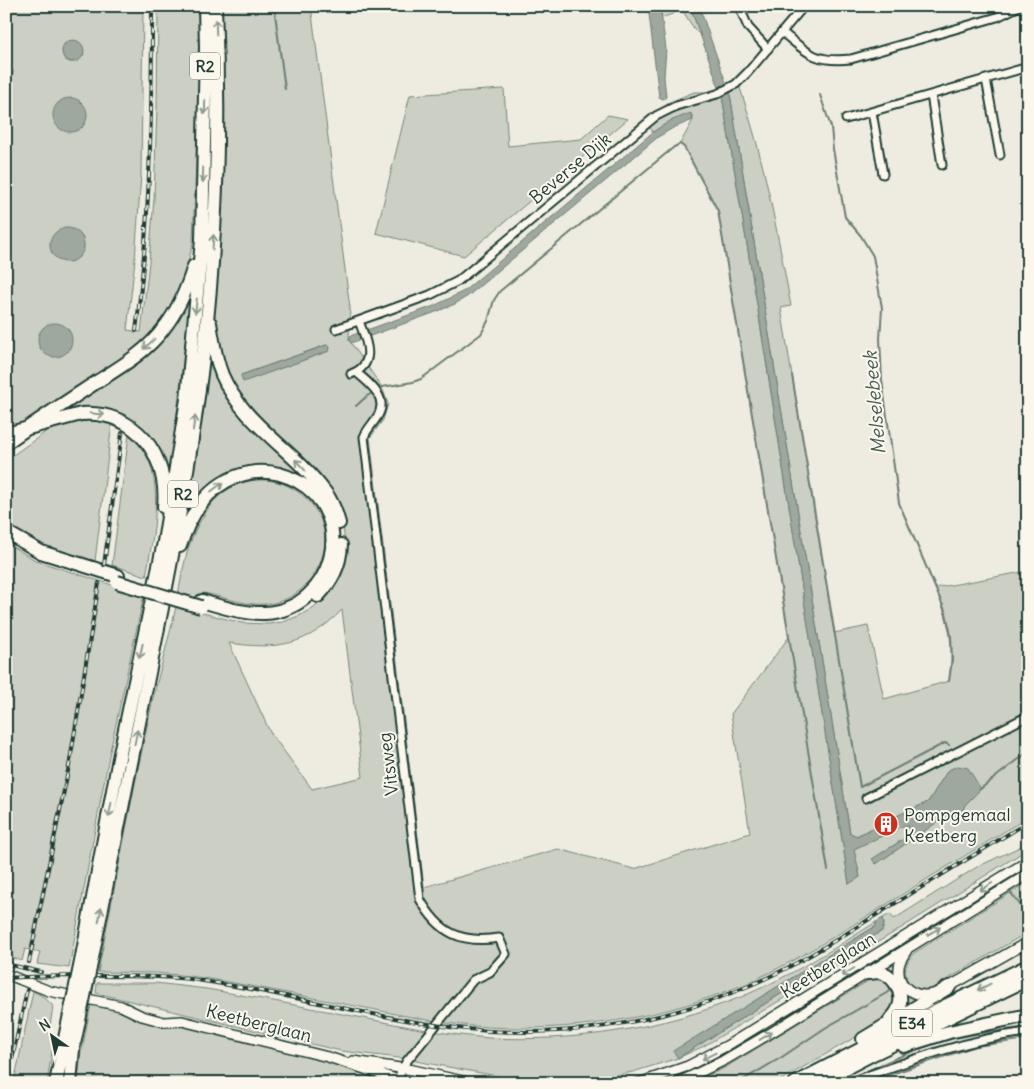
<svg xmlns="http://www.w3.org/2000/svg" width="1034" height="1089" viewBox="0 0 1034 1089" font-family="Delius,sans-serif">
  <rect width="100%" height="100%" fill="#eeece1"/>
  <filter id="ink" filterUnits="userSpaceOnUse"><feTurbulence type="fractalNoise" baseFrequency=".02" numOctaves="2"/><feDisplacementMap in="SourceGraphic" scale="10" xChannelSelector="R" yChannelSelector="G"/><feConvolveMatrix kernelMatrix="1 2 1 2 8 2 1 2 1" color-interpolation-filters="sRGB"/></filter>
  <g filter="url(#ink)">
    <path fill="#cbcfc4" stroke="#75867c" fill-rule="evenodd" d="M6 6H143L141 175 135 260 127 330 141 332 149 262 154 198 157 107 158 6H198L200 46 193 243 182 287 160 327 131 353 26 422 6 428V94L12 79 10 65 6 64ZM65 43 84 53C75 71 55 60 65 43ZM78 100C88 110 89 116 82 128ZM76 230 83 238 84 249 59 261 52 253 50 242Z
      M220 6H311L350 308 349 340 382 387 388 404 383 420 370 438 424 887 558 849 634 869 750 833 731 714 789 637 718 211 684 147 680 144 693 120 691 114 662 126 653 132 647 124 668 111 667 103 694 92H712L715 100 722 96 758 310 849 883 860 877 853 849 900 827 908 826 910 832 907 837 873 859 876 864 949 814H967L963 810 964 805 948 770 928 802 856 836 850 833 730 94 739 85C764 157 777 231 791 306L781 308 834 633 868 626 884 699 949 681C954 644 950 622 935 588L1028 571V817C978 848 928 878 879 909 838 934 798 960 754 980 666 1019 569 1034 473 1026 439 1023 405 1016 371 1009 311 998 251 985 190 976L156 973 98 972C116 881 133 789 153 698 159 673 166 649 172 624 181 589 182 548 203 517 207 510 211 503 217 498 271 447 356 513 313 576 302 592 286 602 267 604 245 606 225 597 204 593L199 612 242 623 268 624 283 622 301 615 314 607 326 595 345 547 343 524 338 506 255 416 225 373 214 319ZM326 345 330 347 329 351 244 381 241 375ZM342 610 363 777 312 789 270 732 229 643C277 650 307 646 342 610Z
      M660 6H690L700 35 695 30 682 10 662 18Z
      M504 89 508 146 581 139 608 115 628 119 464 256 376 233 410 95Z
      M191 293 169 482 156 448 93 409 57 413 145 354Z
      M209 353 225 395 248 424 310 480 290 470 259 466 225 474 205 490 186 513Z
      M89 419 112 423 95 561 41 545 6 526V460L47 431 65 423Z
      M129 434C134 439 139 443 143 449 165 484 153 537 146 576L112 565Z
      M6 543 37 561 144 595 109 756 69 968 37 964 40 952 25 949 22 961 6 956Z
      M1028 843V849L898 930 704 1046 678 1058 633 1072 592 1080 553 1081 508 1078 399 1058 341 1051 96 993 97 983H155L207 989C259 998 311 1008 363 1018 405 1026 447 1035 490 1038 575 1042 661 1029 741 997 789 977 832 950 876 922V926L674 1051 678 1058 882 931 884 925 883 918 890 914 894 919 977 867Z
      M1028 882V932L933 988C908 995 896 971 914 953Z
      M900 957 898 979 921 998 900 1011 903 1004 883 968Z
      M876 976 889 981 897 1003 885 1020 776 1083H693L726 1067Z
      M33 991 44 997 53 1006 49 1033 54 1038 47 1083H14Z
      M91 1004 111 1007 134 1018 171 1027 180 1024 331 1061 400 1083H78L81 1050H82Z"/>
    <path fill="#9fa89f" stroke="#6c7d74" d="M648 6H660L666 49 664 77 666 97 663 99 659 97Z
      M690 6H699L730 94 850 833 857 836 879 825 884 835 854 849 860 877 849 884 758 310 722 96Z
      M62 51a11 11 0 1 1 22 0a11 11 0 1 1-22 0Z
      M6 64 10 65 13 72 12 79 6 94Z
      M53 115a17 17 0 1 1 34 0a17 17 0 1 1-34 0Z
      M691 113 693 120 673 128 658 137 468 296 455 304 436 312 351 343 349 340 350 336 434 306 464 291 653 132 670 121Z
      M50 245a17 17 0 1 1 34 0a17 17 0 1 1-34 0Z
      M38 340a17 17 0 1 1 34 0a17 17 0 1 1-34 0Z
      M327 345 330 347 329 351 243 382 241 375Z
      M958 766 968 768 981 789 965 805 963 810 967 815 961 818 956 813 949 814 876 864 872 859 907 837 910 832 908 826 900 827 894 817 928 802 948 770Z
      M883 918 884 925 882 931 678 1058 673 1051 876 926V922Z"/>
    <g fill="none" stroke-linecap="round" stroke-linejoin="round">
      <path stroke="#6c7d74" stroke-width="2" d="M274 6 285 89
        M820 95 831 127 833 149 845 217 861 236 873 256 882 308 880 339 882 380 899 503 946 613 951 636 952 660 949 681
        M792 375 860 787 945 743 949 745
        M378 389 382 387 413 382 421 379 481 334 488 321 494 300 500 291 674 147 680 144 684 147 718 211 828 870
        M356 406 367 396 374 392
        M979 790 1028 752
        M1011 893 1028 915
        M850 1079C881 1064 914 1049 947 1040 974 1033 1001 1030 1028 1027
        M738 1083 782 1057 825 1028 890 991
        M864 1083 976 1046 1028 1039"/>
      <defs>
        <path id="street" d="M739 6 748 27 768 49
          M782 32C807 53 816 63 851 59L997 17 1019 6
          M986 79 1000 155
          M931 95 942 165
          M872 112 883 174
          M846 119 1028 67
          M336 329 430 295 458 281 656 116 676 106 717 94 736 84 748 72 804 6
          M356 372C369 383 390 398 377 417 373 424 367 429 364 437L420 899C439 933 461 944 499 938L506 954 490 972 473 980 406 1062 400 1074V1080
          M351 374C378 364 366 340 359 321
          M866 798 1028 716
          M847 1083C906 1062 966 1039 1028 1032"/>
        <path id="secondary" d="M907 950C904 955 899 961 899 968 897 988 916 998 933 994
          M6 974 49 991 121 1006 142 1016 164 1022 182 1021 328 1057 408 1083
          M945 989 1028 942
          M353 1061 413 1070 472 1083
          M639 1083 688 1066 728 1045 1028 861
          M677 1083 723 1061 769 1034 1028 874"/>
        <path id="highway" d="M210 323C213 340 215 358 222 375 243 424 294 450 325 492 332 501 336 512 339 523
          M6 434 81 414C135 410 169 455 164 507
          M6 443C34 423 63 404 92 385 117 369 146 353 164 328 179 309 187 289 194 266
          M6 532 41 552 118 576
          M180 546C189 517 207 486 238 476 258 469 278 471 297 481 359 515 334 609 265 613 243 614 223 607 202 601
          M318 596C332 581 340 566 341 545
          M81 962 119 758 164 542 187 399 202 240 206 46 205 6
          M91 963C112 858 133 753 154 648 178 529 200 409 210 288 218 194 219 100 215 6
          M868 973C871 973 876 972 879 972 893 974 902 990 900 1003 899 1010 895 1015 890 1020
          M863 1039 949 987
          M904 1046 949 1032 1028 1015
          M56 1083 63 1048
          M70 1083 73 1049
          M795 1083 931 1013 1028 966
          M817 1083 875 1053 1028 979"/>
      </defs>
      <use href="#street" stroke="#1f3d34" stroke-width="11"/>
      <use href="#secondary" stroke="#1f3d34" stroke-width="12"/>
      <use href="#highway" stroke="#1f3d34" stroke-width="16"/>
      <use href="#street" stroke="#fbf7ec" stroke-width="7"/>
      <use href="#secondary" stroke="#fbf7ec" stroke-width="9"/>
      <use href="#highway" stroke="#fbf7ec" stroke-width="12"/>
      <defs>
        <path id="rail" d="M136 331C150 222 152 116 152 6
          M104 565 122 433
          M29 962 70 761 99 583
          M6 964 41 972
          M6 978C37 976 68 976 98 976 129 976 160 976 190 979 280 991 367 1017 457 1028 557 1040 660 1025 753 984 796 966 836 940 876 915 926 884 977 853 1028 822
          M7 1083 27 990"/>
      </defs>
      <use href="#rail" stroke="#1f3d34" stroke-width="4"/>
      <use href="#rail" stroke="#fbf7ec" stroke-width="2" stroke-dasharray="5.5" stroke-linecap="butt"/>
      <defs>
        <path id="highway-bridge" d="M117 582 201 607
          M63 1048 81 962
          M73 1049 91 963"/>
      </defs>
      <use href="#highway-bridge" stroke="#1f3d34" stroke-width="16" stroke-linecap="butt"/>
      <use href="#highway-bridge" stroke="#fbf7ec" stroke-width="12"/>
    </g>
    <defs><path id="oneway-shaft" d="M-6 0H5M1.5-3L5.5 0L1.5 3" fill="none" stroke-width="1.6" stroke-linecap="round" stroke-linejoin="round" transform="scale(1.25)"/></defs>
    <g stroke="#8d9a90">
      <use href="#oneway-shaft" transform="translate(216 27) rotate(-92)"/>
      <use href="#oneway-shaft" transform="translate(205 107) rotate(91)"/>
      <use href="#oneway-shaft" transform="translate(203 175) rotate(91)"/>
      <use href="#oneway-shaft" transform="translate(213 242) rotate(-86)"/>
      <use href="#oneway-shaft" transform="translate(196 306) rotate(96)"/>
      <use href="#oneway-shaft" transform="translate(149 344) rotate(137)"/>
      <use href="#oneway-shaft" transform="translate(97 414) rotate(5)"/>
      <use href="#oneway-shaft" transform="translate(194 423) rotate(-82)"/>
      <use href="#oneway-shaft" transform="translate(300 465) rotate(-134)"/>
      <use href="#oneway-shaft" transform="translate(217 487) rotate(-37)"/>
      <use href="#oneway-shaft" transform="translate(141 651) rotate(103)"/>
      <use href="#oneway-shaft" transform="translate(136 737) rotate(-78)"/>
      <use href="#oneway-shaft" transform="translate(110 810) rotate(101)"/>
      <use href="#oneway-shaft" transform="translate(986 887) rotate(148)"/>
      <use href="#oneway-shaft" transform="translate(100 915) rotate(-79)"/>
      <use href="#oneway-shaft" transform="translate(934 931) rotate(-31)"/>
      <use href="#oneway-shaft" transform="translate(848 972) rotate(148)"/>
      <use href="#oneway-shaft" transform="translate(984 987) rotate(154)"/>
      <use href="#oneway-shaft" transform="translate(766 1036) rotate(-31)"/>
      <use href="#oneway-shaft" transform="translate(709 1056) rotate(153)"/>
    </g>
  </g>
  <defs>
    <symbol id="building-disc" viewBox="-11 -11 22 22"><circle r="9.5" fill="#c8321e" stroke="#fbf7ec"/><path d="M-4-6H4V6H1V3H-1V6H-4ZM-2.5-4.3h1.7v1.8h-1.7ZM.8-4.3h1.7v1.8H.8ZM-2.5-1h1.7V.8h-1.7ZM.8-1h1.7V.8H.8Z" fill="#fff"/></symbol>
  </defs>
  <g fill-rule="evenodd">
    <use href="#building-disc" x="872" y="810" width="28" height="28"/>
  </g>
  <g text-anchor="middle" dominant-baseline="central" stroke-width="4" stroke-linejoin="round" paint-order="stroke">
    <g fill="#fbf7ec" stroke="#61756b" stroke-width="1">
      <rect x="190" y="52.5" width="30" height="27" rx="4"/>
      <rect x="168" y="480.5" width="30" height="27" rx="4"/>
      <rect x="892" y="1009.5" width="40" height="27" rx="4"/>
    </g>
    <g font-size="16" font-weight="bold" fill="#1f3d34">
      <text x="205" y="66">R2</text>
      <text x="183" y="494">R2</text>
      <text x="912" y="1023">E34</text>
    </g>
    <g font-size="18" fill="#1f3d34" stroke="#fbf7ec">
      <text transform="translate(570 168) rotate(-40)">Beverse Dijk</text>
      <text transform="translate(388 764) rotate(-97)">Vitsweg</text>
      <text transform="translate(828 965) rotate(-32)">Keetberglaan</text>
      <text transform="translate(259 1023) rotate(14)">Keetberglaan</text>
    </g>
    <g font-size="18" fill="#1f3d34" stroke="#fbf7ec" text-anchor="start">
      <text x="904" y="814">Pompgemaal<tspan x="904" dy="21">Keetberg</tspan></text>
    </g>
    <g font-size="19" font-style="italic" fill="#455d54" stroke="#fbf7ec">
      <text transform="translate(874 403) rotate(-95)">Melselebeek</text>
    </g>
  </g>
  <rect width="1034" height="1089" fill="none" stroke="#fbf7ec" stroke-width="25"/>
  <rect x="12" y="12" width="1009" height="1064" fill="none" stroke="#1f3d34" stroke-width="2" filter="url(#ink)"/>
  <g transform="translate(52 1036) rotate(327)" stroke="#fbf7ec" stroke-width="4" paint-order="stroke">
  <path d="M0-4L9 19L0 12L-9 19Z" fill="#1f3d34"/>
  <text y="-8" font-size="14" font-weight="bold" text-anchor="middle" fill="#1f3d34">N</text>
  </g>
</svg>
